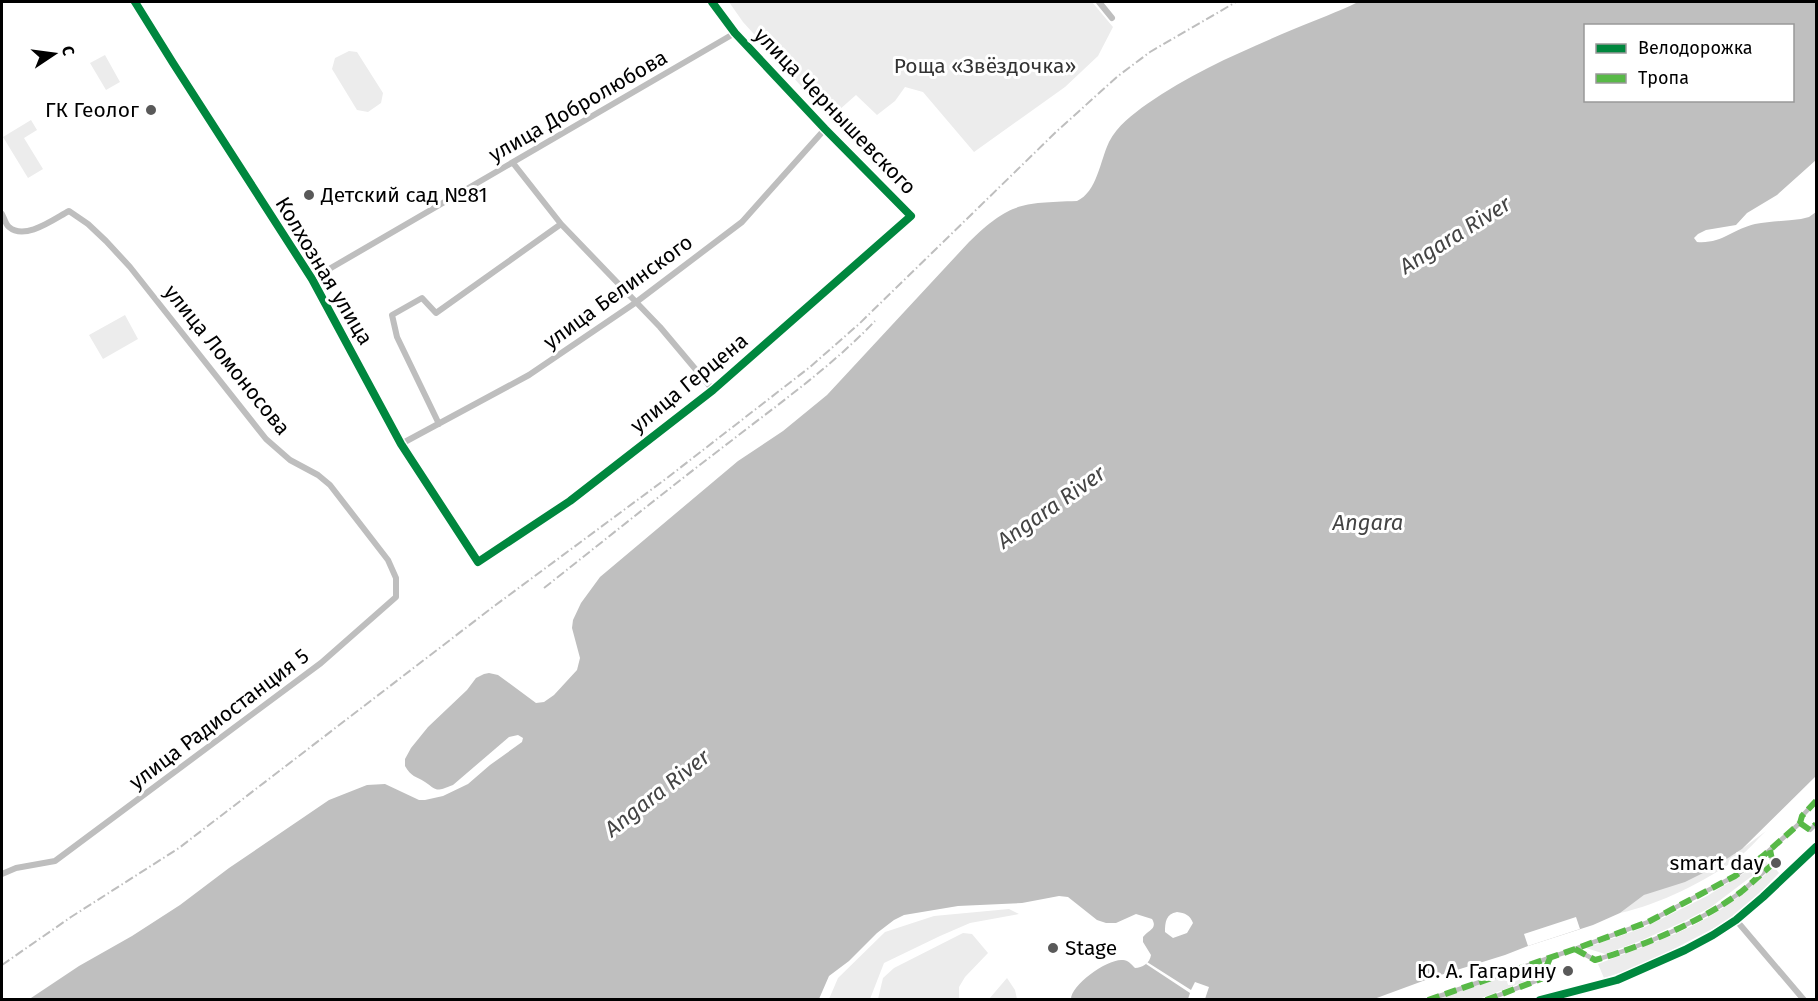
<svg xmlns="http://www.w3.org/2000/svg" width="1818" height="1001" viewBox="0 0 1818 1001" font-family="'Fira Sans',sans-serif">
  <rect width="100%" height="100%" fill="#fff"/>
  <path fill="#ececec" d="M729 2H1092L1113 27 1098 56 1065 87 974 152 923 92 905 87 895 101 877 115 856 95 830 118 743 22Z
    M349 51 357 52 383 93 381 103 368 112 357 110 332 69 335 58Z
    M105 55 120 82 106 90 90 63Z
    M31 120 37 130 24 138 43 169 28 178 3 137Z
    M125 315 138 339 103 359 89 335Z
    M1766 831C1757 839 1749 850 1739 857 1705 882 1660 904 1620 913L1644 895 1721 862 1742 849Z
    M1763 858 1768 864 1711 907 1685 921 1640 941 1605 954 1586 948 1645 927 1707 896 1754 867Z
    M1774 867 1779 873 1747 906 1724 923 1641 966 1604 978 1598 964C1636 949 1677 936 1712 915 1735 901 1755 884 1774 867Z
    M1009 909 1019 914 970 923 940 936 884 963 870 999H829L838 978 885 932 934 916Z
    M963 933 972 934 988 953 965 977 959 987V999H878L883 978 894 968Z
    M1534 966 1537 971 1531 979 1479 999H1438Z
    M1007 978 1015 990 1017 999H989Z"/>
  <path fill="#bfbfbf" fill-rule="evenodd" d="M1358 2H1816V160L1777 195 1747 213 1736 225 1706 230 1698 234 1694 238 1697 242C1722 244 1733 229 1755 224 1770 221 1786 221 1801 219L1809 217 1816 212V776L1742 849 1711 869 1685 882 1644 895 1620 913 1593 925 1528 946 1505 955 1431 978 1374 999H1071C1071 985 1108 958 1123 960 1128 960 1131 964 1135 968 1142 968 1150 963 1151 955L1143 942V937C1148 930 1158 929 1152 919L1136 914 1116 923H1106L1097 920 1068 897 1059 896 1022 903 958 906 904 915 894 920 877 933 849 961 829 976 819 999 28 1000 79 966 132 936 180 905 229 868 329 800 367 785 385 784 419 800H425L443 796 468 784 490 765 522 742 523 738 518 735 509 737 453 785C435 792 438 791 425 782 416 776 411 777 405 766V759L411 748 428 727 467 690 476 678 484 674 489 673 498 675 536 703 544 702 554 695 577 670 580 658 572 628 573 620 581 603 600 577 738 461 783 431 827 395 969 242C1010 202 1022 203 1077 201 1097 192 1100 161 1109 142 1117 126 1133 114 1147 104 1192 72 1245 50 1294 29 1315 20 1338 12 1358 2ZM1586 26H1792V100H1586ZM1177 912C1185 913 1190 915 1193 923L1187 933 1173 938 1165 932C1165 922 1166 914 1177 912Z"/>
  <path fill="#fff" d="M1576 917 1580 929 1528 946 1524 934Z
    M1147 962 1191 990 1195 982 1209 987 1205 999H1188L1190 993 1146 964Z"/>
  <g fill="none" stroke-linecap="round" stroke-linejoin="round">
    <path stroke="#bebebe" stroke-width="4.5" d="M1800 823 1810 830 1816 824
      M1575 949 1595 960C1642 947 1702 921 1741 892 1752 883 1762 873 1773 864L1770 850
      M1428 1000 1575 949 1648 922 1735 876 1763 856 1800 823 1802 816 1816 801
      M1486 1000 1541 979 1550 958"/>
    <path stroke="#bebebe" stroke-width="6" d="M135 2 173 63 312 279 401 444 478 562 570 501 713 390 911 216 825 129 735 33 712 2
      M1099 2 1112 18
      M513 163 561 224 660 327 713 390
      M2 214C4 218 6 225 9 227 25 241 54 219 69 211L88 224 106 241 130 267 266 439 290 460 318 475 330 485 388 560 396 578V597L321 663 55 861 16 868 2 874
      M312 279 735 33
      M439 424 397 337 392 315 422 298 436 313 561 224
      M401 444 529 375 635 303 742 222 825 129
      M1736 920 1804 1000"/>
    <path stroke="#bebebe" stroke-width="8" d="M1540 1000 1617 980 1685 950 1713 935 1736 920 1763 897 1816 847"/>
    <path stroke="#bebebe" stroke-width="2" stroke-dasharray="9 3 1.5 3" stroke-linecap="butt" d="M544 588C606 539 668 489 731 441 781 402 831 367 875 321
      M2 965 71 917 179 848 493 607 667 478 810 367 859 324 1057 131 1118 76 1150 52 1236 2"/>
    <path stroke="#58b947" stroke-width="6" stroke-dasharray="12 6" stroke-linecap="butt" d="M1800 823 1810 830 1816 824
      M1575 949 1595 960C1642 947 1702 921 1741 892 1752 883 1762 873 1773 864L1770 850
      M1428 1000 1575 949 1648 922 1735 876 1763 856 1800 823 1802 816 1816 801
      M1486 1000 1541 979 1550 958"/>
    <defs>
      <path id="cycleway" d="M135 2 173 63 312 279 401 444 478 562 570 501 713 390 911 216 825 129 735 33 712 2
        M1540 1000 1617 980 1685 950 1713 935 1736 920 1763 897 1816 847"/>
    </defs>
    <use href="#cycleway" stroke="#fff" stroke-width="11"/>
    <use href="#cycleway" stroke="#00873e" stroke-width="8"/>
  </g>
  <g fill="#595959" stroke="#fff" stroke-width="2">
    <circle cx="151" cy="110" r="6"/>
    <circle cx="309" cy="195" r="6"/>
    <circle cx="1776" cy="863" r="6"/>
    <circle cx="1053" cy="948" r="6"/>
    <circle cx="1568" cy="971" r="6"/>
  </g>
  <g text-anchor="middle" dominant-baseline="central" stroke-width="6" stroke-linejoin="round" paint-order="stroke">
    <g font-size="21" fill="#333" stroke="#fff">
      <text x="985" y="66">Роща «Звёздочка»</text>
    </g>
    <g font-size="21" fill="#000" stroke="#fff">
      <text transform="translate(578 106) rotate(-30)">улица Добролюбова</text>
      <text transform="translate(835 111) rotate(46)">улица Чернышевского</text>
      <text transform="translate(324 271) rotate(59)">Колхозная улица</text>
      <text transform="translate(618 292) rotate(-36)">улица Белинского</text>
      <text transform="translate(227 360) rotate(51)">улица Ломоносова</text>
      <text transform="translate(689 383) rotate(-39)">улица Герцена</text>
      <text transform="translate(219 719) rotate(-37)">улица Радиостанция 5</text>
    </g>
    <g font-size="21" fill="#000" stroke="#fff" text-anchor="end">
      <text x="139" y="110">ГК Геолог</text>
      <text x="321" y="195" text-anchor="start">Детский сад №81</text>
      <text x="1764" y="863">smart day</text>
      <text x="1065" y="948" text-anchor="start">Stage</text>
      <text x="1556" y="971">Ю. А. Гагарину</text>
    </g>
    <g font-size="22" font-style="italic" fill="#444" stroke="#fff">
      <text transform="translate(1455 235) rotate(-32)">Angara River</text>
      <text transform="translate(1051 507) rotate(-35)">Angara River</text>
      <text x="1368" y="522">Angara</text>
      <text transform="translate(657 793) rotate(-38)">Angara River</text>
    </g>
  </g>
  <rect width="1818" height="1001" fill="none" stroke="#000000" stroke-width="6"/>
  <rect x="1584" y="24" width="210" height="78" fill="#ffffff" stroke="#999999" stroke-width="1.5"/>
  <rect x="1596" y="44" width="30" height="9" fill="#00873e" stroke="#999999" stroke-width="1.5"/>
  <text x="1638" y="54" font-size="18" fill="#000000">Велодорожка</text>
  <rect x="1596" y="74" width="30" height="9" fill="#58b947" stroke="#999999" stroke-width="1.5"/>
  <text x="1638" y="84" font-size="18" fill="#000000">Тропа</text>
  <g transform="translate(54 54) rotate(77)" stroke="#ffffff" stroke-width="4.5" paint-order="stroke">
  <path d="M0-4.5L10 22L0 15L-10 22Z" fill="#000000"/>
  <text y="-9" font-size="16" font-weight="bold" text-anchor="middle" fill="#000000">С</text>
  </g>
</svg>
